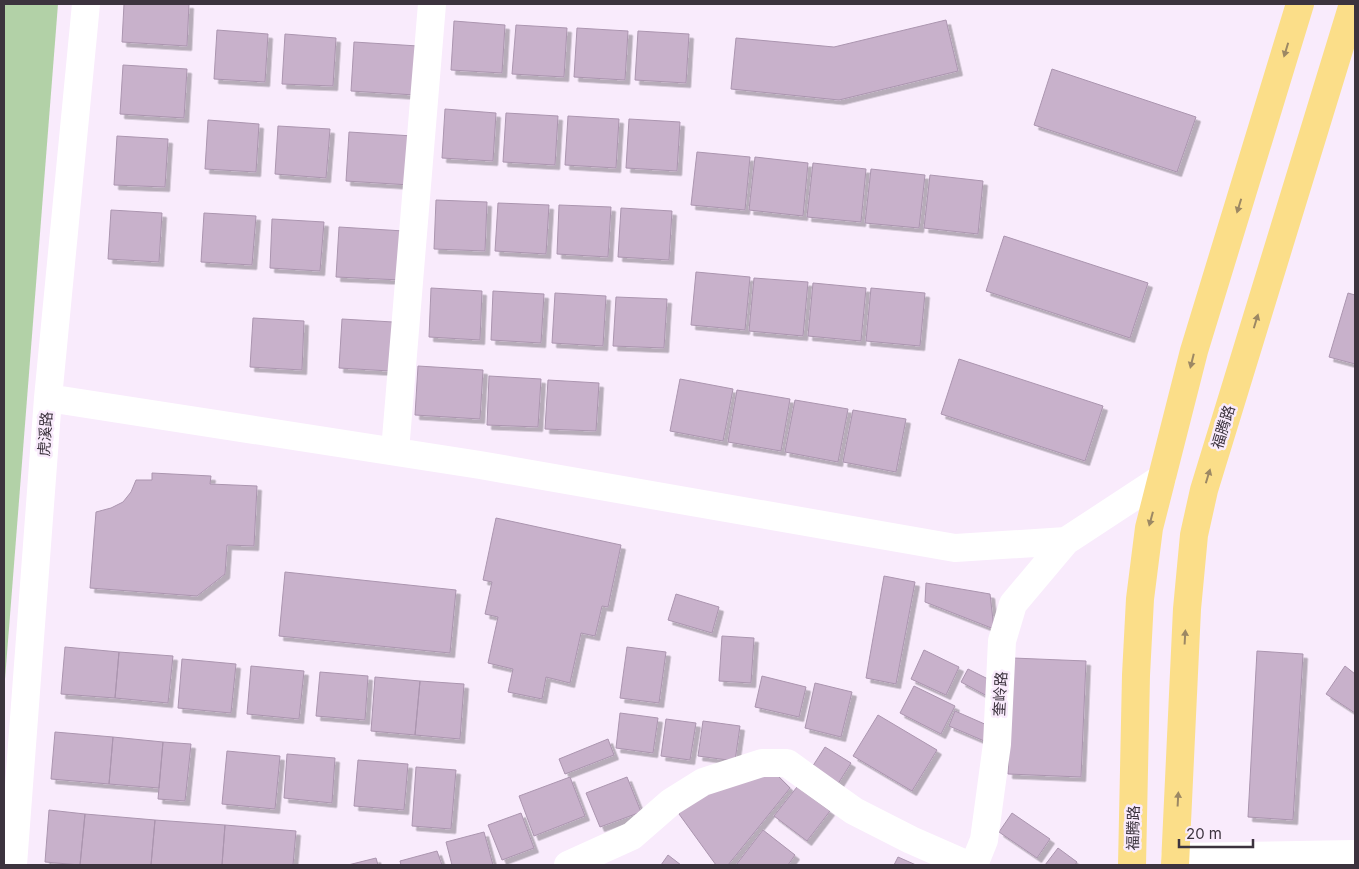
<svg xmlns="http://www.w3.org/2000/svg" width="1359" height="869" viewBox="0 0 1359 869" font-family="Inter,'Noto Sans SC',sans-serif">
  <defs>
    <filter id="shadow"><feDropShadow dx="4.5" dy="4.5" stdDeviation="0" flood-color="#0004"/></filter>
  </defs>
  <rect width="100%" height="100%" fill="#f9ebfc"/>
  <path fill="#b2d1a7" d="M4 4H58L4 692Z"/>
  <path fill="#c8b1cb" stroke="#ab95af" filter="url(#shadow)" d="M124 4H189L187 46 122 42Z
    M946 20 958 71 839 100 731 89 736 38 834 47Z
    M454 21 505 25 502 73 451 70Z
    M516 25 567 28 564 77 512 74Z
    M577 28 628 31 625 80 574 77Z
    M217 30 268 34 265 82 214 79Z
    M638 31 689 34 686 83 635 80Z
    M285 34 336 38 333 86 282 84Z
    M354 42 418 46 415 95 351 91Z
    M123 65 187 69 184 118 120 114Z
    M1052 69 1196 117 1177 172 1034 125Z
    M445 109 496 113 493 161 442 158Z
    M506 113 558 116 555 165 503 162Z
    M568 116 619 119 616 168 565 165Z
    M629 119 680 122 677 171 626 168Z
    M208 120 259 124 256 172 205 169Z
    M278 126 330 129 326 178 275 174Z
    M349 132 413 136 410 185 346 181Z
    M117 136 168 139 165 187 114 185Z
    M697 152 750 157 745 210 691 205Z
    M755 157 808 163 803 216 749 210Z
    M813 163 866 169 861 222 807 217Z
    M871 169 925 175 919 228 865 223Z
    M930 175 983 181 978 234 924 228Z
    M436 200 487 202 485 251 434 249Z
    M498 203 549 205 546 254 495 251Z
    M559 205 611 207 608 257 557 254Z
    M621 208 672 211 669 260 618 257Z
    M111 210 162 213 159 262 108 259Z
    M204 213 256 216 252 265 201 262Z
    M272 219 324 222 320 271 270 268Z
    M339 227 404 231 401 280 336 277Z
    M1004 236 1148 283 1130 338 986 291Z
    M696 272 750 277 745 330 691 325Z
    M754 278 808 282 803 336 749 331Z
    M813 283 866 288 861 341 808 336Z
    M431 288 482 291 480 340 429 337Z
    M871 288 925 293 920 346 866 341Z
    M493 291 544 294 541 343 491 340Z
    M555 293 606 296 603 346 552 343Z
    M1348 293 1355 295V364L1329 357Z
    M616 297 667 299 664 348 613 346Z
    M253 318 304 321 302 370 250 367Z
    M342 319 393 322 390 371 339 368Z
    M959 359 1103 406 1085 461 941 414Z
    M418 366 483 370 480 419 415 415Z
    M489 376 541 379 538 427 487 425Z
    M680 379 733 389 723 441 670 431Z
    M548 380 599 383 596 431 545 429Z
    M737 390 790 399 781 451 728 442Z
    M795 400 848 409 838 462 785 452Z
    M853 410 906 419 896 472 843 462Z
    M152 473 211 476 210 484 257 486 254 546 227 545 225 574 197 596 90 588 96 512 111 508 123 502 131 492 136 480H152Z
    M496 518 621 545 608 607 602 606 595 636 581 633 570 683 546 677 542 699 508 692 513 669 488 663 498 617 485 614 492 582 483 580Z
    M285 572 456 590 450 653 279 636Z
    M884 576 915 582 896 684 866 678Z
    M926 583 990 594 994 629 925 602Z
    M676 594 719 607 712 633 668 620Z
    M722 636 754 638 751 683 719 681Z
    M65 647 119 652 115 698 61 694Z
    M627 647 666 652 659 703 620 698Z
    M924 650 959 667 946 695 911 679Z
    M1257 651 1303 654 1293 820 1248 817Z
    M119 652 173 656 168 703 115 698Z
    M1013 658 1086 661 1081 777 1008 774Z
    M182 659 236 664 231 713 178 708Z
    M251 666 304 671 299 719 247 714Z
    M1345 666 1355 674V713L1326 694Z
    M968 669 996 683 989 697 961 682Z
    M320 672 368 676 365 720 316 716Z
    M762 676 806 687 799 717 755 707Z
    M375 677 420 681 415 735 371 731Z
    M420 681 464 684 460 739 415 735Z
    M815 683 852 692 841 737 805 728Z
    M914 686 955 706 941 734 900 713Z
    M955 711 996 729 989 743 949 726Z
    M620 713 658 718 653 753 616 748Z
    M878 715 937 750 912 791 853 756Z
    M666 719 696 723 690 760 661 756Z
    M703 721 740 726 735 761 698 756Z
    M55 732 113 737 109 784 51 779Z
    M113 737 163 742 159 788 109 784Z
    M608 739 614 755 565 774 559 759Z
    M163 742 191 744 185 801 158 799Z
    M825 747 851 763 833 792 807 775Z
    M227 751 280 756 275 809 222 804Z
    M287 754 335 758 332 803 284 798Z
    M358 760 408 764 404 810 354 806Z
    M416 767 456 770 451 829 412 826Z
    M772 770 790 788 728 865H716L679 814 688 796Z
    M570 777 585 816 534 836 519 796Z
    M627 777 641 812 600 827 586 793Z
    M797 787 830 811 807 841 774 816Z
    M49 810 85 814 80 865 45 862Z
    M521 813 534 848 502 860 488 825Z
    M1012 813 1050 839 1037 858 999 832Z
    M85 814 155 820 151 865H80Z
    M155 820 225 825 222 865H151Z
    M225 825 296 831 293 865H222Z
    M763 830 795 855 788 865H736Z
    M484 832 493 865H452L446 842Z
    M1058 848 1077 862 1075 865H1045Z
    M437 851 442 865H401L400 861Z
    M668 855 681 865H661Z
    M898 857 916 865H894Z
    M376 858 378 865H348Z"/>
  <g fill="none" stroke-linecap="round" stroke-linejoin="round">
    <path stroke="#fff" stroke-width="28" d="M48 398 480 465 955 548 1066 541 1162 478
      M395 451 432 4
      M1175 857 1355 854
      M13 865 48 398 86 4
      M568 865 632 836 671 802 703 782 762 763H787L854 811 911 840 968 865
      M974 865 984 840 997 744 1002 641 1013 604 1066 541"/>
    <path stroke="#fbde89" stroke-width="28" d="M1132 865 1136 675 1140 599 1149 528 1194 351 1300 4
      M1175 865 1187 609 1194 535 1204 490 1353 4"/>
  </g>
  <defs><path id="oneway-solid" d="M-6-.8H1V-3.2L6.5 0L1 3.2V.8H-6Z" transform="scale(1.25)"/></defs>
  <g fill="#9c8864">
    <use href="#oneway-solid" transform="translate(1286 50) rotate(107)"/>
    <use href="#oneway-solid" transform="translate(1239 206) rotate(107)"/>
    <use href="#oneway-solid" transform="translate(1256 321) rotate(-73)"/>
    <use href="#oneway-solid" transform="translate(1192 361) rotate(104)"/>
    <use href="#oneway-solid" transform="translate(1208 476) rotate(-73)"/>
    <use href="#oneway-solid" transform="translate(1151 519) rotate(105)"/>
    <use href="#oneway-solid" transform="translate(1185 637) rotate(-87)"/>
    <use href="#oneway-solid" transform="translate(1178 799) rotate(-87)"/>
  </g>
  <g text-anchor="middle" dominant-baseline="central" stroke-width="5" stroke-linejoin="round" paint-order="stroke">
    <g font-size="15" fill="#3c333e" stroke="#f9ebfc">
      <text transform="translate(1223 427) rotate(-73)">福腾路</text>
      <text transform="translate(45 434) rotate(-86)">虎溪路</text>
      <text transform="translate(1000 694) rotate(-87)">奎岭路</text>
      <text transform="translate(1133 828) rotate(-89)">福腾路</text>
    </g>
  </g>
  <rect width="1359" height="869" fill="none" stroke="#3c333e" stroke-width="10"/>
  <path d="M1179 839v8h74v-8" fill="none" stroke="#3c333e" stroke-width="2.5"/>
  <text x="1186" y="839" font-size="15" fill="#3c333e" stroke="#f9ebfc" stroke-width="4" paint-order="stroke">20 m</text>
</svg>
